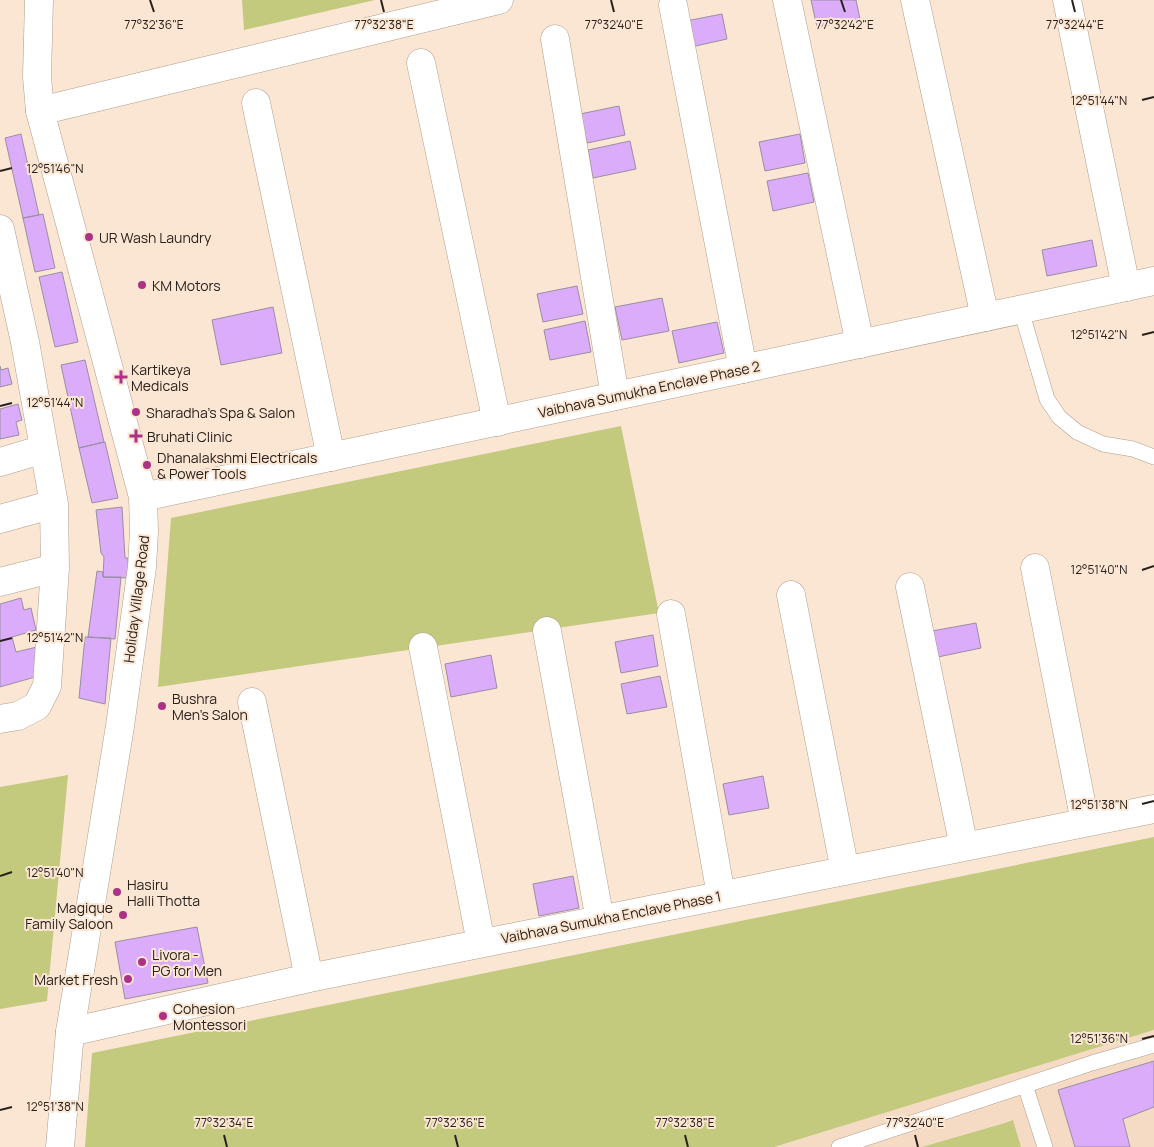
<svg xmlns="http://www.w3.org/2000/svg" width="1154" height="1147" viewBox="0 0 1154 1147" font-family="Manrope,sans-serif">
  <rect width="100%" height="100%" fill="#fbe6d4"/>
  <path fill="#f6dbc4" d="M1154 1030V1147H774Z"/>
  <path fill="#c3ca7e" d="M242 0H375L244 30Z
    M621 426 659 613 158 687 171 518Z
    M68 775 47 1001 0 1009V787Z
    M1154 837V1030L774 1147H85L92 1053Z
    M1013 1120 1021 1147H922L1005 1123Z"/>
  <path fill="#daacfa" stroke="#9a8ea3" d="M811 0H856L860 19 817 27Z
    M722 14 727 39 691 47 686 21Z
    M619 106 625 135 587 143 580 114Z
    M21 134 39 215 23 218 5 138Z
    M800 134 805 163 765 171 759 142Z
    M630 141 636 169 593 178 588 150Z
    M808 173 814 202 773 211 767 181Z
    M43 214 55 268 35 272 23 218Z
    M1092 240 1097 266 1047 276 1042 250Z
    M62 272 78 342 55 347 39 277Z
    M577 286 583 314 543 322 537 294Z
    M662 298 669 331 622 340 615 307Z
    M273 307 282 353 221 365 212 320Z
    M585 321 591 352 550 360 544 330Z
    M717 322 724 353 679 363 672 331Z
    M85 360 104 442 79 448 61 365Z
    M0 366 1 370 8 368 12 384 0 387Z
    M18 404 22 420 16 422 19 435 0 439V409Z
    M104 442H105L118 498 92 503 79 448Z
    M122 507 125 558H128L129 578 103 577 104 557 101 553 96 510Z
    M97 571 103 572V577H121L115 639 88 637Z
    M21 598 24 610 31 608 36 630 12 637 16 652 41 646 42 675 0 687V604Z
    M976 623 981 648 938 657 932 631Z
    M653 635 658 666 621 673 615 642Z
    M85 637 111 638 105 704 79 698Z
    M491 655 497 688 451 697 445 664Z
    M660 676 667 707 627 714 621 684Z
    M763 776 769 808 729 815 723 784Z
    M573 876 579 908 539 916 533 884Z
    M197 927 208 983 125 999 115 942Z
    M1154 1061V1107L1123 1119 1130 1147H1075L1058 1090Z"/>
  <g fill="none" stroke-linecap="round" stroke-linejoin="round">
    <defs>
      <path id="service" d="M1021 310 1047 399 1059 417 1077 432 1103 444 1133 449 1154 457
        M1025 1085 1045 1147
        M839 1147 1092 1063 1154 1045"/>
      <path id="minor" d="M787 0 860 344
        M915 0 985 317
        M1067 0 1126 287
        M673 5 743 369
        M555 39 615 396
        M421 63 497 422
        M256 103 331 457
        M40 111 499 0
        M0 229 25 342 54 504 55 568 47 686 37 706 18 716 0 719
        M0 462 44 449
        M0 519 54 504
        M1035 568 1085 822
        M0 582 55 568
        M910 587 964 847
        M791 595 845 871
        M671 614 721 895
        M547 631 600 920
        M423 647 481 943
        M252 702 309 978
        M70 1032 309 978 1154 809"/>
      <path id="tertiary" d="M39 0 37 77 40 111 143 497 144 531 142 567 120 726 70 1032 60 1147
        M143 497 1154 281"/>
    </defs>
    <use href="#service" stroke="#b09d8d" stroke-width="16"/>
    <use href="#minor" stroke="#b09d8d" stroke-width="29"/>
    <use href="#tertiary" stroke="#b09d8d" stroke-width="29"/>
    <use href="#service" stroke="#fff" stroke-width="15"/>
    <use href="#minor" stroke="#fff" stroke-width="28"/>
    <use href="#tertiary" stroke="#fff" stroke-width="28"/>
  </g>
  <path fill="none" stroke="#29211b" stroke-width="2" d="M150 0 154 12M381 0 384 12M611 0 614 12M841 0 845 12M1072 0 1075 12M1142 100 1154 97M0 171 12 168M1142 335 1154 332M0 406 12 403M1142 570 1154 566M0 641 12 638M1142 804 1154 801M0 876 12 872M1142 1039 1154 1036M0 1110 12 1107M224 1135 227 1147M455 1135 458 1147M685 1135 688 1147M915 1135 918 1147"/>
  <g fill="#ad3285" stroke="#fbe6d4" stroke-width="2">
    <circle cx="89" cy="237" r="5"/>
    <circle cx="142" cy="285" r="5"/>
    <path d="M118.5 369.5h5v5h5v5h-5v5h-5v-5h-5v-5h5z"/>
    <circle cx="136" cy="412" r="5"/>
    <path d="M133.5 428.5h5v5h5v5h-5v5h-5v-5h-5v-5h5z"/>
    <circle cx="147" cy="465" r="5"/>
    <circle cx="162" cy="706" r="5"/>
    <circle cx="117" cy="892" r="5"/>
    <circle cx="123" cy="915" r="5"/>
    <circle cx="142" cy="962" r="5"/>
    <circle cx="128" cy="979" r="5"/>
    <circle cx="163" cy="1016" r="5"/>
  </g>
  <g text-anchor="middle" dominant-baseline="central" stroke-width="4" stroke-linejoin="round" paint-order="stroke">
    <g font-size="14" fill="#29211b" stroke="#fbe6d4" text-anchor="start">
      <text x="99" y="237">UR Wash Laundry</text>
      <text x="152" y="285">KM Motors</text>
      <text x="131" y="369">Kartikeya<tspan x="131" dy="16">Medicals</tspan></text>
      <text x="146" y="412">Sharadha's Spa &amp; Salon</text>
      <text x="147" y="436">Bruhati Clinic</text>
      <text x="157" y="457">Dhanalakshmi Electricals<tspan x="157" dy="16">&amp; Power Tools</tspan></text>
      <text x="172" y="698">Bushra<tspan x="172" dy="16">Men's Salon</tspan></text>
      <text x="127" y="884">Hasiru<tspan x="127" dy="16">Halli Thotta</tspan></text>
      <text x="113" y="907" text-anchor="end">Magique<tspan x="113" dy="16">Family Saloon</tspan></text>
      <text x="152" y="954">Livora -<tspan x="152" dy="16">PG for Men</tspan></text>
      <text x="118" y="979" text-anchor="end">Market Fresh</text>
      <text x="173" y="1008">Cohesion<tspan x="173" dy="16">Montessori</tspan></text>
    </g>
    <g font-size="14" fill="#29211b" stroke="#fbe6d4">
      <text transform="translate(649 389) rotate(-12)">Vaibhava Sumukha Enclave Phase 2</text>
      <text transform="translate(136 599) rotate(-83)">Holiday Village Road</text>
      <text transform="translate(611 917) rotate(-11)">Vaibhava Sumukha Enclave Phase 1</text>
    </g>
  </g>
  <g font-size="12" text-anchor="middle" fill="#29211b" stroke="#fbe6d4" stroke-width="4" stroke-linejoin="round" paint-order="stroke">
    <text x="1075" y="29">77°32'44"E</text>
    <text x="154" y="29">77°32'36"E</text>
    <text x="384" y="29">77°32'38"E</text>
    <text x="614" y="29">77°32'40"E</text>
    <text x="845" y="29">77°32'42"E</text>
    <text x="1099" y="105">12°51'44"N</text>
    <text x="55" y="173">12°51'46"N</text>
    <text x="1099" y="339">12°51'42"N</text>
    <text x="55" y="407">12°51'44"N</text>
    <text x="1099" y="574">12°51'40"N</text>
    <text x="55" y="642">12°51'42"N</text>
    <text x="1099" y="809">12°51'38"N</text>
    <text x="55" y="877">12°51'40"N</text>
    <text x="1099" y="1043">12°51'36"N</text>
    <text x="55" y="1111">12°51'38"N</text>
    <text x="224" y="1127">77°32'34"E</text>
    <text x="455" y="1127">77°32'36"E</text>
    <text x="685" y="1127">77°32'38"E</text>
    <text x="915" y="1127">77°32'40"E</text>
  </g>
</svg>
